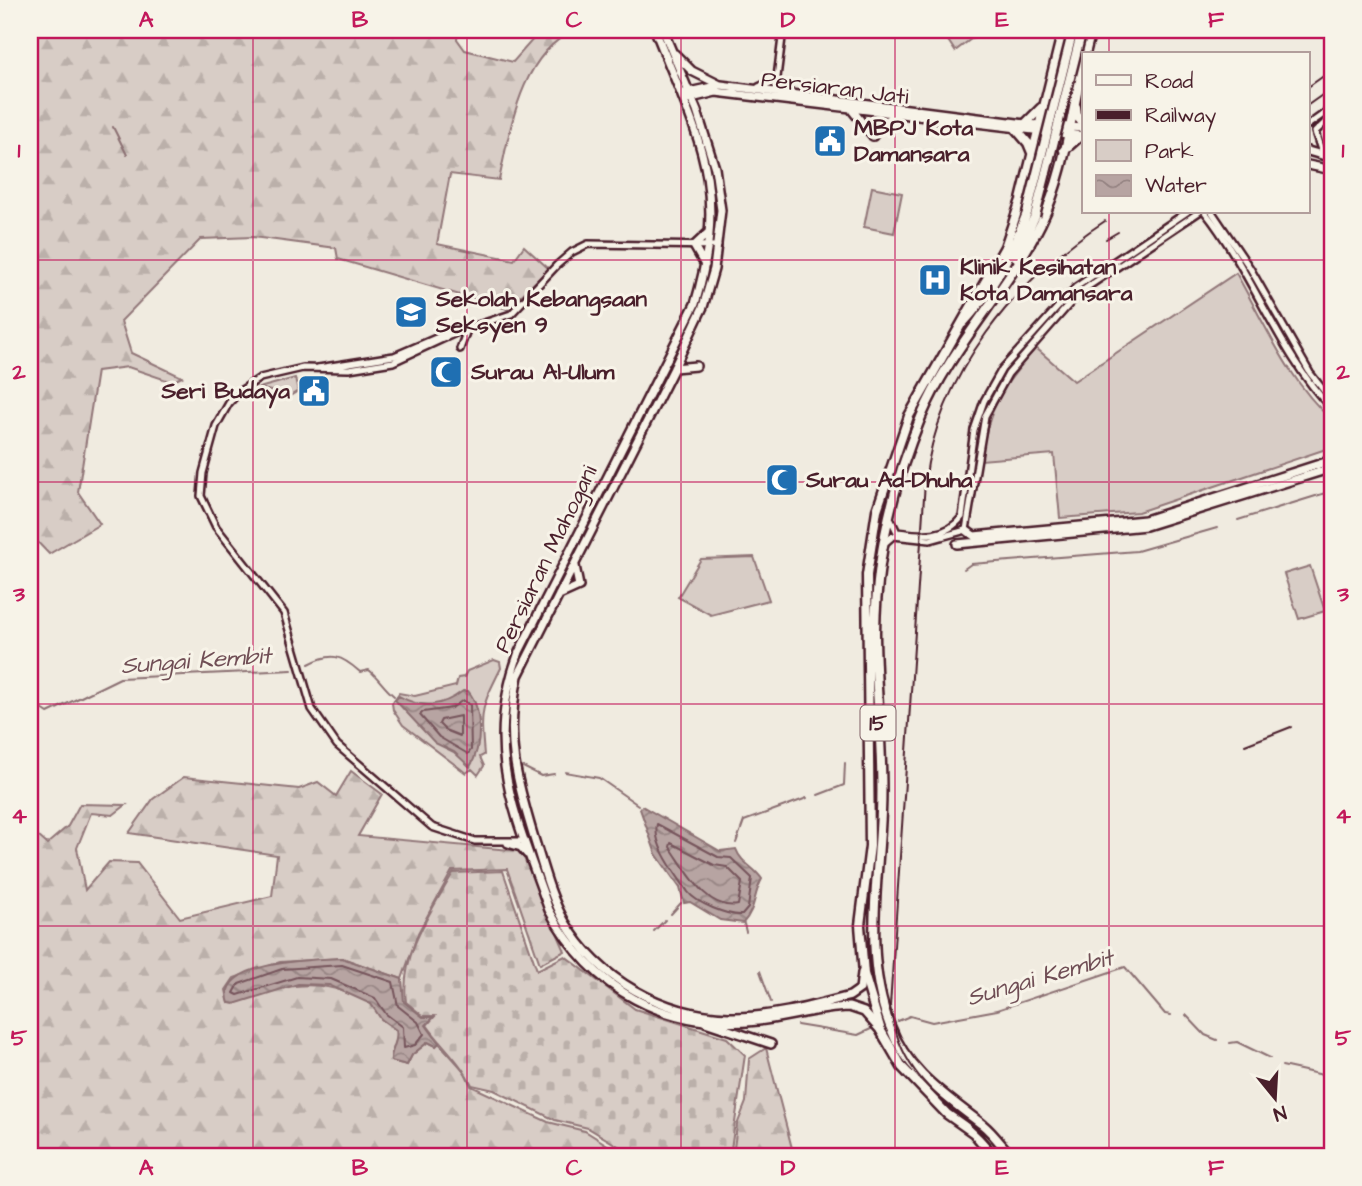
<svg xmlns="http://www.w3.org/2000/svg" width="1362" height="1186" viewBox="0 0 1362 1186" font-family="'Architects Daughter',sans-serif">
  <defs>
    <pattern id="forest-firs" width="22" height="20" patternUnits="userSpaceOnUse" patternTransform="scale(1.75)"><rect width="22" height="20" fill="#d8cdc6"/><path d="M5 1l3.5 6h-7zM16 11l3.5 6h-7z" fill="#bbb0aa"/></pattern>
    <pattern id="cemetery-stones" width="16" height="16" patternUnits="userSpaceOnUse" patternTransform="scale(1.75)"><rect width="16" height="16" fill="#d8cdc6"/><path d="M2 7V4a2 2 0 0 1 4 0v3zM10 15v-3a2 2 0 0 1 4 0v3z" fill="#bbb0aa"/></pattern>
    <pattern id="water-waves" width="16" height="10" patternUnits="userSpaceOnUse" patternTransform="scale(1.75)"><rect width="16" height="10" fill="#b7a4a2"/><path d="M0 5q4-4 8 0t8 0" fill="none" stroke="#978584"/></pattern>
  </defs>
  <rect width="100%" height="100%" fill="#f0ebe0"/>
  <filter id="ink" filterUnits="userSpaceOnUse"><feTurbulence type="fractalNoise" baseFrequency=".0143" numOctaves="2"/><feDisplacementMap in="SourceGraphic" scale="14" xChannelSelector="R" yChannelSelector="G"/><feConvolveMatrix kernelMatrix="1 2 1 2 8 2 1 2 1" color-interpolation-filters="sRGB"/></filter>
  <g filter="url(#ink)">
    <path fill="#d8cdc6" stroke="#917678" stroke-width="2" d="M941 30H983L955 51Z
      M872 187 902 193 894 233 864 227Z
      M1236 273C1264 322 1289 382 1332 420V447L1138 512 1060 518 1054 454 981 460C988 408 1002 386 1036 348L1074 381Z
      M295 378 298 391 290 396 259 388Z
      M754 557 769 600 711 615 678 597 701 559Z
      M1310 566 1325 611 1299 619 1284 574Z
      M494 660 500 662 501 668C481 708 480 710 484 755L480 757 484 766 478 775 472 769 466 773 403 725 393 710 392 703 399 693 415 696 456 686 458 678 464 677 467 671Z"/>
    <path fill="url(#forest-firs)" stroke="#917678" stroke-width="2" d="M30 30H458L457 39 465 50 513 62 541 30H574C520 56 511 127 499 180L450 174 437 244 514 260 524 246 549 269 507 309 338 259 336 248 253 237 201 239 121 321 131 353 182 377 172 382 128 367 97 371 78 492 100 524 49 554 30 534Z
      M351 771 382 794 358 836 521 851 565 951 540 964 507 869 452 871 418 933 402 979 342 958 280 962 234 978 226 990 229 1003C268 992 305 976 345 992 353 995 363 997 370 1003 381 1013 382 1020 397 1030 399 1043 390 1049 391 1061L407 1065 412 1055 428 1042 436 1046 439 1043 465 1072 471 1086 548 1122 585 1131 625 1156H30V829L47 844 68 826 80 804 126 805 113 815 91 813 77 848 85 890 109 862 137 863 180 918 272 896 277 855 129 833 153 799 184 777 299 789 318 782 336 796Z
      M766 1048 794 1156H733L737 1125 746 1102 749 1059Z"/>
    <path fill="url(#cemetery-stones)" stroke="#917678" stroke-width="2" d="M503 871 537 970 565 956 635 1009 727 1038 745 1055 730 1156H635L588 1128 555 1120 494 1090 472 1085C461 1062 441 1045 427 1025L435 1016H423L406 1002C400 955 430 913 453 873Z"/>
    <path fill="url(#water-waves)" stroke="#8b6f72" stroke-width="2" d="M463 691H468C483 709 482 747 470 767L454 752 435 743 395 700 399 696C422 709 442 707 463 691Z
      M642 806 720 851 736 849C741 863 754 867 762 879 753 895 756 909 743 923L720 920 690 902 684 903 680 888 656 854 640 809Z
      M342 958 402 979 404 1002 423 1017H434L426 1025 439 1043 436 1046 428 1042 412 1055 407 1065 391 1061C390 1049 399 1043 396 1030L381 1019 371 1004 329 985 298 984 234 1004 229 1003C213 961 317 959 342 958Z"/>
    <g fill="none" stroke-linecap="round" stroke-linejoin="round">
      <path stroke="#76545b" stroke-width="2" d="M463 700 470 705 471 750 468 754 439 737 420 715 423 712 452 708Z
        M460 716V736L445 730 439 724 441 720Z
        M657 824 718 857 731 858 752 878 748 908 742 915C728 916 696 903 688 892 677 875 652 845 657 824Z
        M671 843 714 865 727 867 742 882 738 905C706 911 686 869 670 847Z
        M342 965 393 982 398 1006 418 1022 424 1034 415 1045 404 1048 403 1027 386 1014 375 998 331 979 297 977 238 995 234 993 239 984 282 969Z"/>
      <path stroke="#8b6f72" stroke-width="2" d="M113 127 127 155
        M1238 520 1332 491
        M964 569 971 564 1137 551 1217 528
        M309 664C332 652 341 655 360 672L369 670C378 677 384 688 394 696
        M30 701 48 713 120 678 292 670
        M523 767 541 776 554 774
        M565 772 599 778 638 805
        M818 795 844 785 845 763
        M736 843 744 821 807 798
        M671 914 681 903
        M744 924 746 932
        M654 931 665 920
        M760 971 771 1002
        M1186 1015 1205 1035 1217 1040
        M898 1021 910 1016 932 1022 997 1010 1125 967 1165 1014 1171 1015
        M797 1025 858 1035 873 1028
        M1230 1043 1237 1042 1270 1058
        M1282 1066 1332 1077"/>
      <defs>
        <path id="minor" d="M775 93 783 30
          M1308 125 1332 108
          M1323 156 1315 132 1332 116
          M1205 212C1252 271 1280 356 1332 409
          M1212 212 1250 268 1310 373 1332 401
          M460 349 467 330
          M318 368 394 356 452 331H459
          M890 518 897 532C921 535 945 539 962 517L974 430 984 401 1002 369 1076 287 1187 212
          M886 542 893 536 930 540 966 530 985 416 1008 374 1080 292 1199 212
          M525 841H475L432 827 337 745 312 709 284 613 216 527 201 496 203 473 216 426 229 403 240 391 260 378 303 368 349 369 393 362 460 331 511 314 557 265 572 252 588 244 718 246"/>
        <path id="major" d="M655 30C698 138 730 185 695 304L519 652C482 751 516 816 549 910 592 990 666 1031 758 1021 789 1017 819 1008 849 1007L864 1012 880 1030
          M663 30 697 111 715 168 721 210 714 269 703 307 674 368 518 676C505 739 516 778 534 838 543 866 550 896 565 922 599 980 663 1015 729 1017 768 1018 812 1006 850 996L860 989 862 973
          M675 54 692 71 720 85
          M759 88 776 80 787 94
          M684 93 721 85 1025 124 1084 128
          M687 99 716 92 1084 136
          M852 110 873 136
          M873 136 881 123 895 116
          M1308 151 1332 158
          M1308 165 1332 170
          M705 265 694 246 709 232
          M674 368 696 366
          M966 530 974 536 1145 520 1332 460
          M957 544 1146 526 1332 468
          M559 595 579 586 575 566
          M508 843 521 847 527 854
          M705 1022 771 1044"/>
        <path id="highway" d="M1085 54 1091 30
          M1076 107 1077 116 1084 125
          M1025 124 1041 108
          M1016 129 1028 143 1033 155
          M1064 150 1080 136
          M1016 257 1035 216
          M963 323C993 291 1012 253 1027 213
          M993 1156 974 1133 947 1114 902 1067 881 1031 864 974 860 925 870 846 867 575 877 510 909 416 1005 247 1021 200 1063 30
          M1011 1156C1002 1146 993 1133 983 1125 946 1096 907 1072 890 1026 863 956 878 885 881 812 884 753 875 692 875 632 876 557 892 486 921 417 951 346 1007 292 1041 223 1065 174 1071 114 1084 61"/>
      </defs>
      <use href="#minor" stroke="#4a1f2b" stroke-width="10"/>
      <use href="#major" stroke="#4a1f2b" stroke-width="12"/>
      <use href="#highway" stroke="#4a1f2b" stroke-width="13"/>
      <use href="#minor" stroke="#f7f3e8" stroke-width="5"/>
      <use href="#major" stroke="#f7f3e8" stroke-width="7"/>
      <use href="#highway" stroke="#f7f3e8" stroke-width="8"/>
      <path stroke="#4a1f2b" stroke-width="2" d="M1308 87 1332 70
        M1308 105 1332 88
        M1106 239 1118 232
        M1245 745 1291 727
        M1001 1156C955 1099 903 1091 890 1006L925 482C938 374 1016 279 1105 221"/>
      <defs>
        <path id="highway-bridge" d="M1027 213 1073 30
          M1035 216 1082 30"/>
      </defs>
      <use href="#highway-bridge" stroke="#4a1f2b" stroke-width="13" stroke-linecap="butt"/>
      <use href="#highway-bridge" stroke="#f7f3e8" stroke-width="8"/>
    </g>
  </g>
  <path fill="none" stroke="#c2185b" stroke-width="2" stroke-opacity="0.55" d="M253 30V1156M467 30V1156M681 30V1156M895 30V1156M1109 30V54M1109 212V1156M30 260H1332M30 482H1332M30 704H1332M30 926H1332"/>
  <defs>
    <symbol id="civic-square" viewBox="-11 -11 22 22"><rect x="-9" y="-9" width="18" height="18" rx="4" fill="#1f6fb2" stroke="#f7f3e8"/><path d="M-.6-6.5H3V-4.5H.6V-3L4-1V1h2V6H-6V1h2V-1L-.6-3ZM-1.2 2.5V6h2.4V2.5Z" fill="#fff"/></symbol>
    <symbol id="hospital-square" viewBox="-11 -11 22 22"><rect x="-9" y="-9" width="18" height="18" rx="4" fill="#1f6fb2" stroke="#f7f3e8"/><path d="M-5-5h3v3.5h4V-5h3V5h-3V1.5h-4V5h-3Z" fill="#fff"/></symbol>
    <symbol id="school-square" viewBox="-11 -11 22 22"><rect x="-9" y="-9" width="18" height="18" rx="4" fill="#1f6fb2" stroke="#f7f3e8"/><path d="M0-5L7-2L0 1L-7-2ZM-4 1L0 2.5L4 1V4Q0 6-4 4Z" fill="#fff"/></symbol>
    <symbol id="mosque-square" viewBox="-11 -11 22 22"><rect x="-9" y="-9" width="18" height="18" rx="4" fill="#1f6fb2" stroke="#f7f3e8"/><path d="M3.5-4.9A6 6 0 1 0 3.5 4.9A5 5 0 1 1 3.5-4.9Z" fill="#fff"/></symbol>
  </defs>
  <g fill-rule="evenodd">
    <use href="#civic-square" x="811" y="122" width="38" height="38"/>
    <use href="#hospital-square" x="916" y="261" width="38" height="38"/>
    <use href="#school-square" x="392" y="293" width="38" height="38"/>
    <use href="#mosque-square" x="427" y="353" width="38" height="38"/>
    <use href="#civic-square" x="295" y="372" width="38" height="38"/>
    <use href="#mosque-square" x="763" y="461" width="38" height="38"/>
  </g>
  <g text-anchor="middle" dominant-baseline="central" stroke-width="6" stroke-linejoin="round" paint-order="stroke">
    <rect fill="#f7f3e8" stroke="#7e5f64" stroke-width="2" x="860.5" y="705.5" width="35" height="35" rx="5"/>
    <g font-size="21" font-weight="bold" fill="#4a1f2b">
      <text x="878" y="723">15</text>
    </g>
    <g font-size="23" fill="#4a1f2b" stroke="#f7f3e8">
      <text transform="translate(835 88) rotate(7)">Persiaran Jati</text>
      <text transform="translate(546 559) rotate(-64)">Persiaran Mahogani</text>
    </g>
    <g font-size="23" font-weight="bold" fill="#4a1f2b" stroke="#f7f3e8" text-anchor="start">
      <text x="854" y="128">MBPJ Kota<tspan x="854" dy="26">Damansara</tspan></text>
      <text x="960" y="267">Klinik Kesihatan<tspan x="960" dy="26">Kota Damansara</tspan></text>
      <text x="436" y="299">Sekolah Kebangsaan<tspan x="436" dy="26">Seksyen 9</tspan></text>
      <text x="471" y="372">Surau Al-Ulum</text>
      <text x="290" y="391" text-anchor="end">Seri Budaya</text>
      <text x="806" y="480">Surau Ad-Dhuha</text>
    </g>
    <g font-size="24" font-style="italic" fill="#704e55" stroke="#f7f3e8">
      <text transform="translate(196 661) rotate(-4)">Sungai Kembit</text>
      <text transform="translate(1040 978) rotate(-16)">Sungai Kembit</text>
    </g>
  </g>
  <rect width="1362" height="1186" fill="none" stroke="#f7f3e8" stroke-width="77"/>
  <rect x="1082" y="52" width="228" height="161" fill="#f7f3e8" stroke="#b29e9c" stroke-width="2"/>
  <rect x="1096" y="75" width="35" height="10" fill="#f7f3e8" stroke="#b29e9c" stroke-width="2"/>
  <text x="1145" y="88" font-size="21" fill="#4a1f2b">Road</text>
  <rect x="1096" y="110" width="35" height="10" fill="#4a1f2b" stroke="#b29e9c" stroke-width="2"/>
  <text x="1145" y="122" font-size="21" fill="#4a1f2b">Railway</text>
  <rect x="1096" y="140" width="35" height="21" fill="#d8cdc6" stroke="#b29e9c" stroke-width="2"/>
  <text x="1145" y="158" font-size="21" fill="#4a1f2b">Park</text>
  <rect x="1096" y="175" width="35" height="21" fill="url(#water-waves)" stroke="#b29e9c" stroke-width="2"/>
  <text x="1145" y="192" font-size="21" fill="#4a1f2b">Water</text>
  <g transform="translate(1275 1098) rotate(162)" stroke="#f7f3e8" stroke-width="5" paint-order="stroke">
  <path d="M0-5L12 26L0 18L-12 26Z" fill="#4a1f2b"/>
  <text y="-10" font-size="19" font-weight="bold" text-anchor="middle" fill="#4a1f2b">N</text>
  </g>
  <rect x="38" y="38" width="1286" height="1110" fill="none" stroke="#c2185b" stroke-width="2.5"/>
  <g font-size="23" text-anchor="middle" font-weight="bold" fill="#c2185b">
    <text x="146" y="27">A</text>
    <text x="360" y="27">B</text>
    <text x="574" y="27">C</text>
    <text x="788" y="27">D</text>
    <text x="1002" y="27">E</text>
    <text x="1216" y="27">F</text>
    <text x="19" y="157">1</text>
    <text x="1343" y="157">1</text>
    <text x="19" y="379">2</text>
    <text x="1343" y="379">2</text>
    <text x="19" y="601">3</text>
    <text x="1343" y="601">3</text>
    <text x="19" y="823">4</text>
    <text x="1343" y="823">4</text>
    <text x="19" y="1045">5</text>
    <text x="1343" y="1045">5</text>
    <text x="146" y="1175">A</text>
    <text x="360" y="1175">B</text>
    <text x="574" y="1175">C</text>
    <text x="788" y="1175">D</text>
    <text x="1002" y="1175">E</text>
    <text x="1216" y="1175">F</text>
  </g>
</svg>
